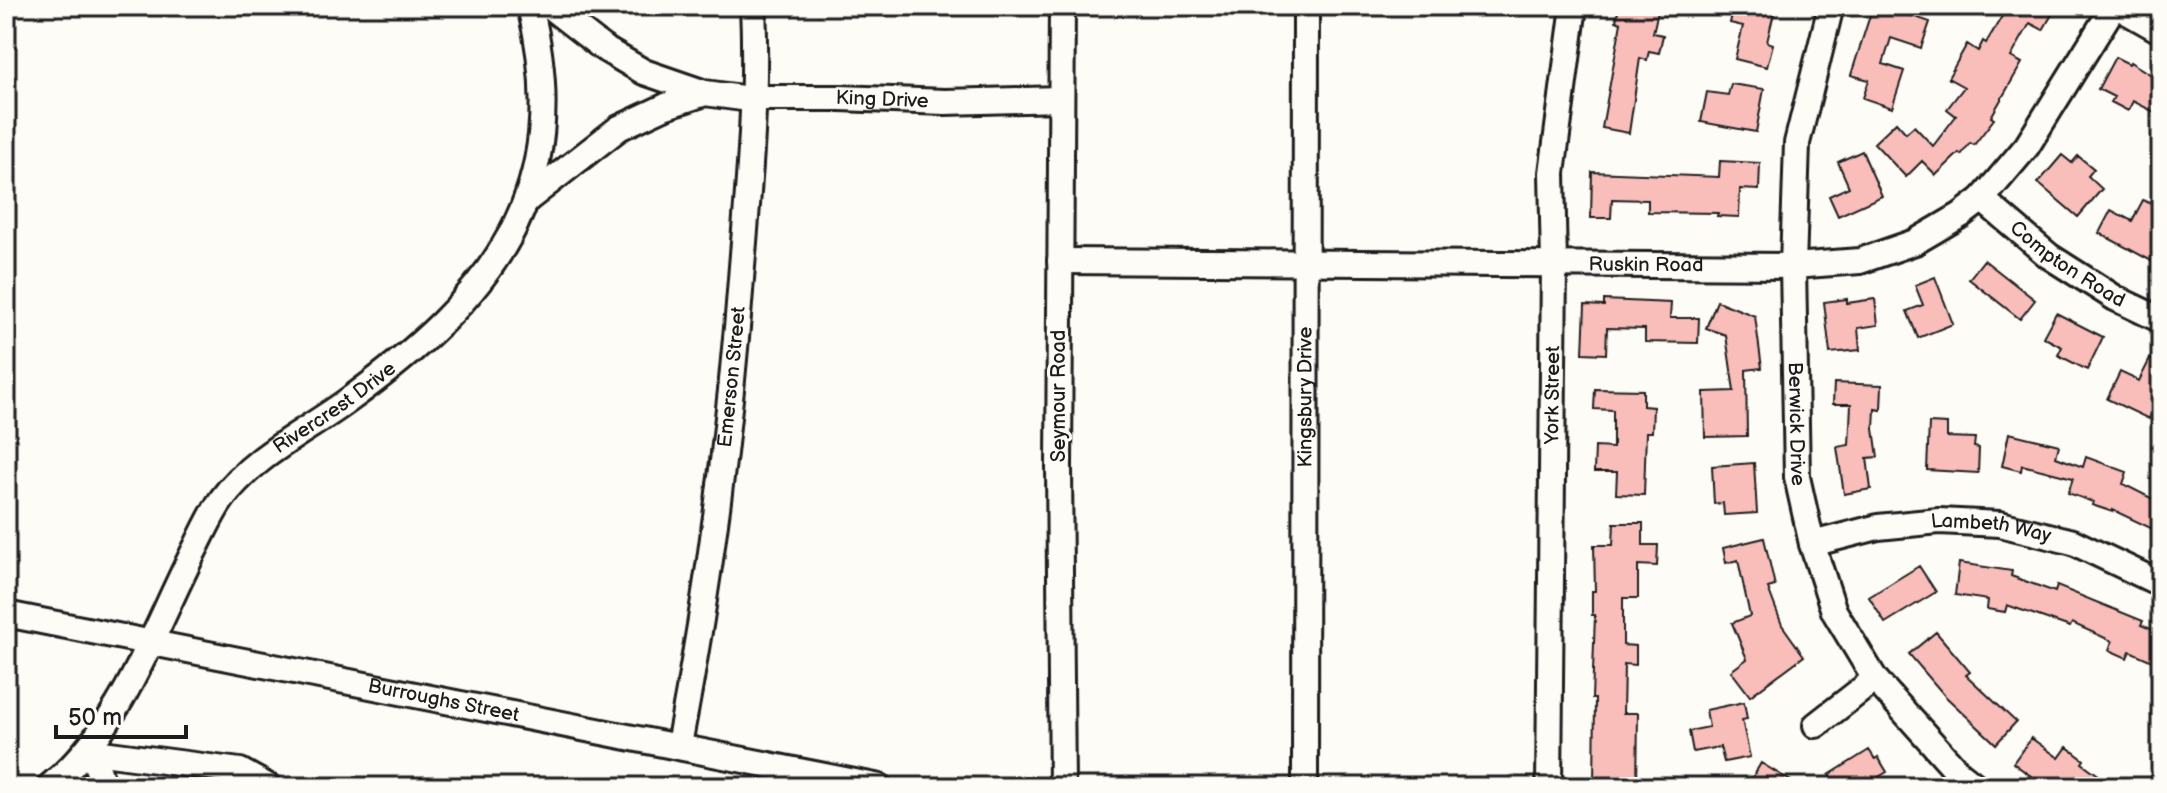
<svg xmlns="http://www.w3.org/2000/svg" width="2167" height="793" viewBox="0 0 2167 793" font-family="'Balsamiq Sans',sans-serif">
  <rect width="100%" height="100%" fill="#fdfcf7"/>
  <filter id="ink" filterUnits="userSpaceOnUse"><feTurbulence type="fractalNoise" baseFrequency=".0125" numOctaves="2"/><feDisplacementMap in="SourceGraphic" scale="16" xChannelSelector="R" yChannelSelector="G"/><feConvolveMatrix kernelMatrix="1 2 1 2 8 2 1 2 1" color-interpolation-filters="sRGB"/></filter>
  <g filter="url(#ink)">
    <path fill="#fabeba" stroke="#1c1c1c" stroke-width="2" d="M1619 6H1637L1658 11 1653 33 1663 35 1659 53 1649 51 1647 60 1640 58 1629 133 1602 128 1621 23 1616 21Z
      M1734 6H1747L1774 13 1767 42 1773 44 1767 67 1735 59 1743 26 1730 23Z
      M1873 6H1884L1930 22 1921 48 1891 38 1883 64 1904 71 1892 108 1863 98 1869 80 1851 75Z
      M2008 6H2046L2054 11 2043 30 2030 23 2011 57 2022 63 1991 117 1994 119 1974 145 1970 143 1961 155 1959 153 1936 175 1922 161 1906 177 1874 143 1896 122 1906 133 1914 126 1933 146 1956 116 1947 109 1964 87 1948 78 1967 44 1978 51 1983 41 1986 43Z
      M2115 57 2129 64 2130 62 2161 81V99L2154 112 2133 101 2128 111 2111 102 2114 97 2098 89Z
      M1731 84 1764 89 1756 132 1701 122 1707 92 1728 95Z
      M1862 151 1882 196 1838 216 1829 196 1849 187 1838 162Z
      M2062 155 2072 163 2078 156 2094 169 2088 176 2102 189 2078 217 2038 183Z
      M1720 161 1760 163 1759 190 1740 189 1739 217 1717 216 1718 213 1648 212V200L1612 199 1611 218H1591L1592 172 1719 177Z
      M2143 200 2161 209V266L2099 233 2111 210 2132 221Z
      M1984 260 2035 300 2020 319 1969 279Z
      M1935 277 1953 324 1918 338 1907 311 1923 305 1915 285Z
      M1847 299V303L1875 299 1878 325 1858 328 1860 350 1830 353 1824 302Z
      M1604 300 1671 303 1670 318H1699L1698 343 1645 342V329L1607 328 1606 354 1583 353 1585 305 1604 306Z
      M1717 301 1755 316 1762 368 1746 370 1747 436 1705 437 1704 392 1734 391 1726 335 1706 328Z
      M2056 313 2103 337 2087 370 2058 355 2062 347 2043 337Z
      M2150 359 2161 364V395L2149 419 2107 399 2120 372 2139 381Z
      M1834 383 1882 385 1881 410 1875 409 1874 429 1878 457 1867 458 1871 489 1844 494 1837 447 1849 445 1851 404H1833Z
      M1595 389 1643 390V406L1653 407 1652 432H1646L1644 495 1616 494 1617 472H1594L1595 447 1613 448V410L1594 409Z
      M1929 423 1947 424V437L1975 438 1974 447 1979 448 1978 473 1927 470Z
      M2009 433 2059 445 2056 457 2083 467 2086 457 2127 472 2123 484 2161 503V533L2113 510V512L2092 505 2093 502 2068 493 2073 478 2022 465 2021 471 2002 466Z
      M1754 463 1757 513 1724 515 1723 503 1714 504 1712 466Z
      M1614 523H1643V545H1658L1657 566 1638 565V598H1623V645L1636 646V665L1624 664 1623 713H1638L1637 787H1594L1595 699H1592L1595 615H1592V591H1595L1594 545H1613Z
      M1764 538 1775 586 1768 588 1782 625 1804 656 1750 696 1731 671 1747 659 1732 623 1750 616 1738 560 1726 563 1723 548Z
      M1959 563 2012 571 2011 576 2055 592 2057 586 2143 621 2141 625 2161 633V665L2130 651 2127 658 2109 650 2112 641 2072 623 2070 627 2007 605 2005 612 1987 609 1988 600 1955 595Z
      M1919 566 1936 592 1885 623 1869 597Z
      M1936 632 1970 672 1966 675 2016 722 1996 744 1945 696 1909 654Z
      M1744 702 1747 719 1742 720 1750 757 1724 762 1720 747 1693 752 1689 731 1709 727 1706 710Z
      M2031 738 2059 758 2067 747 2084 760 2082 763 2115 787H2046L2013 763Z
      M1869 750 1875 759 1878 757 1887 772 1877 778 1885 787H1837L1829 775Z
      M1761 763 1801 787H1747Z"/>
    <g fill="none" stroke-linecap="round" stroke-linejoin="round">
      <defs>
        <g id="minor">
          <path d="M549 6 603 48 644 72 705 93"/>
          <path d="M1062 6 1059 467 1062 787"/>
          <path id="s1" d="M1831 6 1797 143 1793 266 1797 477 1812 544 1834 611 1875 679 1959 773 1977 787"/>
          <path d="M2117 6 2161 31"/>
          <path id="s2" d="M528 199 619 128 666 106 705 93 742 98H840L945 102 1060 99"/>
          <path id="s3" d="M1982 199 2049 256 2115 298 2161 320"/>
          <path id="s4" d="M1060 261 1793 266 1860 261 1915 242 1961 215 1982 199 2027 146 2114 6"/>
          <path id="s5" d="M1812 544 1878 527 1939 521 2000 524 2073 542 2161 584"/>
          <path id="s6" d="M6 614 880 787"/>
          <path d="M1816 725 1875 679"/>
          <path id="s7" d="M679 745C710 583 731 419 743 254 750 171 757 89 753 6"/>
          <path d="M87 751 240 771 269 787"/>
          <path d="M87 751 96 764 104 787"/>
          <path id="s8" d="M49 787C124 726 153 630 196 547 204 531 212 513 222 499 252 457 305 432 346 402 492 296 576 195 530 6"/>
          <path id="s9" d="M1305 787 1306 6"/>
          <path id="s10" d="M1549 787 1554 264 1552 173 1574 6"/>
        </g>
      </defs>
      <use href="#minor" stroke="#1c1c1c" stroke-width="30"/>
      <use href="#minor" stroke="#fdfcf7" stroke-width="24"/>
    </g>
  </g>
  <g text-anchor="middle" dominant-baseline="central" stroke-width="6" stroke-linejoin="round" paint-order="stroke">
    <g font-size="20" fill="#1c1c1c" stroke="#fdfcf7">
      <text stroke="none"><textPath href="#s2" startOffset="386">King Drive</textPath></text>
      <text stroke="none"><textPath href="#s3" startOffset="108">Compton Road</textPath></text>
      <text stroke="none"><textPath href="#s4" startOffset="586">Ruskin Road</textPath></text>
      <text stroke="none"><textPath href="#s7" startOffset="372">Emerson Street</textPath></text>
      <text transform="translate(1059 396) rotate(-90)">Seymour Road</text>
      <text stroke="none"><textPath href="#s9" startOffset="390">Kingsbury Drive</textPath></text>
      <text stroke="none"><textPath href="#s10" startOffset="392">York Street</textPath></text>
      <text stroke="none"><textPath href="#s8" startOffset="484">Rivercrest Drive</textPath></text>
      <text stroke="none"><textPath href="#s1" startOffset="422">Berwick Drive</textPath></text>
      <text stroke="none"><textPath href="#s5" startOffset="182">Lambeth Way</textPath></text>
      <text stroke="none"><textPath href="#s6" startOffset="446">Burroughs Street</textPath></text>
    </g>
  </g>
  <rect width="2167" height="793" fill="none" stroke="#fdfcf7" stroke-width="32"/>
  <rect x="16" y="16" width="2135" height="761" fill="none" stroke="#1c1c1c" stroke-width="3" filter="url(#ink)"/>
  <path d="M56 725v12h130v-12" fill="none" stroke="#1c1c1c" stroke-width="4"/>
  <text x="68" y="725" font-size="24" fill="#1c1c1c" stroke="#fdfcf7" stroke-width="6" paint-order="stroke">50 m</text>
</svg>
